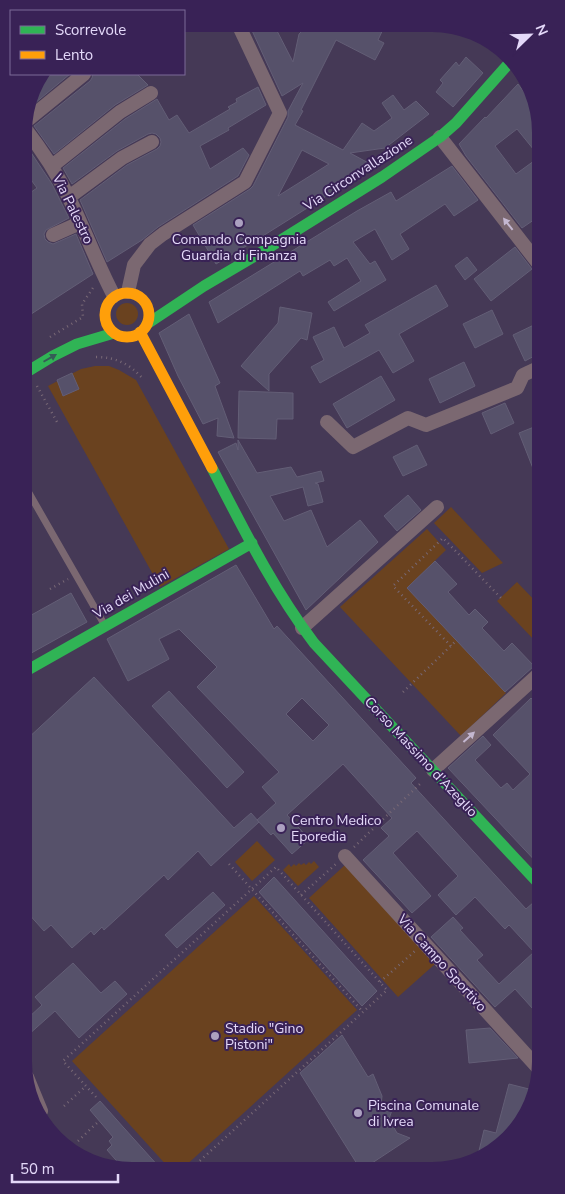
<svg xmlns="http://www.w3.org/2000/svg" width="565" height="1194" viewBox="0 0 565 1194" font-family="'Nunito Sans',sans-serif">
  <rect width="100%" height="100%" fill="#453956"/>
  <path fill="#6a421f" d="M116 314a11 11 0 1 1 22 0a11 11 0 1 1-22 0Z
    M95 366H109L119 370 136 380 229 549 160 587 48 386 81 369Z
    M451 507 503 563 482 573 434 523Z
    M427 529 446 550 407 588 506 693 461 736 340 607Z
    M517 582 539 605V636L535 641 497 601Z
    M257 841 275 860 252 881 235 862Z
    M314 861 319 867 298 886 283 870 289 864 291 867 294 864 296 866 299 863 301 865 304 863 306 865 309 862 311 864Z
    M345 865 435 964 398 997 309 898Z
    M254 896 357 1010 183 1168H169L72 1061Z"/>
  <path fill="#56516a" stroke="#635e76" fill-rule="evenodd" d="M249 24 274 25 293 62 299 34 308 25H385L378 40 384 43 375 60 336 40 301 110 303 111 295 125 343 150 362 123 374 131 392 118 382 103 393 95 404 110 416 101 429 114 385 148 350 153 374 166 258 239 216 264 193 225 250 189 253 186 288 117V111L303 83 282 96ZM302 150 329 164 278 196Z
    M466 57 483 73 453 107 436 92 443 83 440 80 456 62 459 66Z
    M43 74H70L29 108 35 85Z
    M93 74H137L148 85 115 105 54 154 34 126 90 81 92 78Z
    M518 84 537 110 538 155 517 129 495 146 516 174 538 158V217L522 228 466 156 459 144 485 117 486 118Z
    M258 87 266 105 228 128 229 130 200 146 210 169 243 148 249 155 238 176 158 227 142 240 107 262 80 200 127 165 157 149 160 146 161 142 160 138 156 134 152 133 148 134 117 151 72 184 63 168 125 119 157 99 169 120 177 115 189 133 230 109 228 107 237 102 236 99Z
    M24 142 52 184 69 218 46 230 44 234 45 239 48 242 53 244 76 234 93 274 25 318 24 197 37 188 24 170Z
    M452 166 478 200 454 216 445 204 400 234 409 249 392 260 375 229 353 242 370 264 375 261 386 280 334 311 328 302 361 281 347 258 334 266 330 260 303 276 300 271 218 323 209 302 357 211 391 192 396 201Z
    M515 247 532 269 491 301 474 279Z
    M467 257 477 270 465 280 455 266Z
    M436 285 448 306 399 334 414 361 393 373 379 350 320 383 311 367 324 360 313 337 334 327 344 348 370 333 365 325Z
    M280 307 312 313 307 340 301 338 269 374V391L241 366 278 323Z
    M492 310 503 334 475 348 463 324Z
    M189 314 220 383 215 386 234 438 217 436 218 418 203 424 178 376 159 333Z
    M538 323V354L525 361 513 335Z
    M464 362 475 386 440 403 429 379Z
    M72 373 79 389 63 396 57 380Z
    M381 376 395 400 347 428 333 404Z
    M239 391 293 393V419H277L276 439 238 438Z
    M505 403 514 423 491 434 482 413Z
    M539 425V480L538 481 519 433Z
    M238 440 257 473 291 467 297 477 321 471 324 481 315 483 318 484 323 502 308 506 303 487 270 496 284 521 311 510 327 547 360 520 378 542 306 610 218 452 236 443 238 450Z
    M417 445 427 465 403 476 393 457Z
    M408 495 421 510 397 531 384 516Z
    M435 561 457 584 448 592 469 615 475 609 488 622 482 628 504 651 512 643 534 666 505 692 407 588Z
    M236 565 274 629 277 626 416 778 411 783 526 909 534 902 540 908 541 1002 533 1009 515 989 495 1007 431 937 453 917 463 928 460 930 483 955 477 960 499 984 534 952 509 925 505 929 475 897 456 915 438 895 458 876 417 831 393 853 431 896 412 913 363 860 389 836 381 828 392 818 343 764 287 815 309 839 292 854 273 833 271 835 257 820 276 803 262 787 279 772 197 687 217 667 179 629 159 639 169 659 128 681 107 639ZM302 698 329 725 313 741 286 714Z
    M71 593 87 622 26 656V618Z
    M94 677 234 828 251 813 259 822 211 866 198 851 168 880 164 875 104 930 102 927 94 935 91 931 72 948 51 925 44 931 27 912 26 740Z
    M169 691 244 772 227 788 152 706Z
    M531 698 540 707V866L448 768 483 736 491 745 475 760 501 788 507 783 513 790 530 774 493 735Z
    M274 877 377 991 362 1006 259 892Z
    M213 892 225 905 177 948 165 935Z
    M73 963 101 993 115 981 127 994 79 1038 55 1011 27 1036V1019L42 1005 35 997Z
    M490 1028 518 1058 469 1063 466 1030Z
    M342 1035 368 1077 373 1074 382 1096 381 1105 393 1107 389 1119 397 1133 410 1138 366 1167H359L300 1073Z
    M509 1084 533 1090 519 1128 478 1155 484 1130 496 1133Z
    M100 1101 124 1128 160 1168H123L107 1150 112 1145 109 1141 113 1137 90 1110Z"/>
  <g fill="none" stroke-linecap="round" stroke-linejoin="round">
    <path stroke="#796976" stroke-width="2.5" stroke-dasharray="1 4" stroke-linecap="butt" d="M42 76 44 74
      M50 337 83 317 82 304 95 285
      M96 357C116 357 130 364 143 379
      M37 386 57 422
      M50 589 68 579
      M451 646 393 586 443 538 501 598
      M403 692 456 641
      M354 847 421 783
      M229 864 363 1012
      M301 895 336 864
      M380 982 415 951
      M96 1097 63 1061 276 867 387 990 192 1168
      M64 1106 86 1086
      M78 1141 99 1121"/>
    <path stroke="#7b6871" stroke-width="7" d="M25 486 104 624"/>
    <path stroke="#7b6871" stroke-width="14" d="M25 122 84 74
      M24 127C41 149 57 173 69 198 85 230 97 264 114 296
      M440 137 538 263
      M52 166 120 112 151 93
      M69 197 122 158 152 142
      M53 235 80 223
      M128 292 134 265 150 244 163 234 245 182 280 113 238 24
      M327 422 353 447 408 418 426 425 517 388 523 375 538 368
      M302 628 437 507
      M433 770 540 673
      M345 856 540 1070
      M27 1077 41 1111"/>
    <path stroke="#30b455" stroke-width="11" d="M147 324 204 286 265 250 382 177 440 137 456 123 511 61
      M25 373 53 356 77 344 114 333
      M212 468C243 528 273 589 314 643L540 885
      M26 671 252 543"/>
    <path stroke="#ff9f0a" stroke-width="11" d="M105 315a22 22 0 1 1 44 0a22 22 0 1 1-44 0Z
      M140 332 212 468"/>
  </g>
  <defs><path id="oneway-solid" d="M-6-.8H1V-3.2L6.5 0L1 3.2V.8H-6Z" transform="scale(1.25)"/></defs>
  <g fill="#c4b7d0">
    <use href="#oneway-solid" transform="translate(508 224) rotate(-128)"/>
    <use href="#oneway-solid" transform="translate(469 737) rotate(-42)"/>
  </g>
  <use fill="#355c56" href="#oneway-solid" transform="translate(50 358) rotate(-30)"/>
  <g fill="#aca1c0" stroke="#392256" stroke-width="2">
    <circle cx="239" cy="223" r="5"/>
    <circle cx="281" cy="828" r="5"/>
    <circle cx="215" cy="1036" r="5"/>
    <circle cx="358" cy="1113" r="5"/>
  </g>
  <g text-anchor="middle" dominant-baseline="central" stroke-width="4" stroke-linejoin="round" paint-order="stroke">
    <g font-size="14" fill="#e4d9f9" stroke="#392256">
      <text transform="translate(358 173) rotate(-33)">Via Circonvallazione</text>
      <text transform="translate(73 209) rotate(64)">Via Palestro</text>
      <text transform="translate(131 594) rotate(-30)">Via dei Mulini</text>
      <text transform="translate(421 757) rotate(47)">Corso Massimo d'Azeglio</text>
      <text transform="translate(442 963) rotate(48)">Via Campo Sportivo</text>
    </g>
    <g font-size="14" fill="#e4d9f9" stroke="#392256" text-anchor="start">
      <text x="239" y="239" text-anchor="middle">Comando Compagnia<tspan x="239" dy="16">Guardia di Finanza</tspan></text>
      <text x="291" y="820">Centro Medico<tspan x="291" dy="16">Eporedia</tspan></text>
      <text x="225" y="1028">Stadio "Gino<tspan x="225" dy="16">Pistoni"</tspan></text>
      <text x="368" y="1105">Piscina Comunale<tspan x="368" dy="16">di Ivrea</tspan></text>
    </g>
  </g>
  <path d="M0 0H565V1194H0ZM132 32H432A100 100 0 0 1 532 132V1062A100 100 0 0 1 432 1162H132A100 100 0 0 1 32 1062V132A100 100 0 0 1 132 32Z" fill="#392256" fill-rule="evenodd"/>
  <rect x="10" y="10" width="175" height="65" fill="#392256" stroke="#7d6b97"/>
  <rect x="20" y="26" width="25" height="8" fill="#30b455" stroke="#7d6b97"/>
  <text x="55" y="35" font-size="15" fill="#e4d9f9">Scorrevole</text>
  <rect x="20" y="51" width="25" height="8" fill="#ff9f0a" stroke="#7d6b97"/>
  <text x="55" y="60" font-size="15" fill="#e4d9f9">Lento</text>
  <g transform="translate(530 35) rotate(67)" stroke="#392256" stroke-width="4" paint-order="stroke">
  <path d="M0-4L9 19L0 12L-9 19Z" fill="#e4d9f9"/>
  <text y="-8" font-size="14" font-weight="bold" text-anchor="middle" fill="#e4d9f9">N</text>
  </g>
  <path d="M12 1174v8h106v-8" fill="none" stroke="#e4d9f9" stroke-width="2.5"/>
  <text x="20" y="1174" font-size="15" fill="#e4d9f9" stroke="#392256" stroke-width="4" paint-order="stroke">50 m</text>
</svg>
